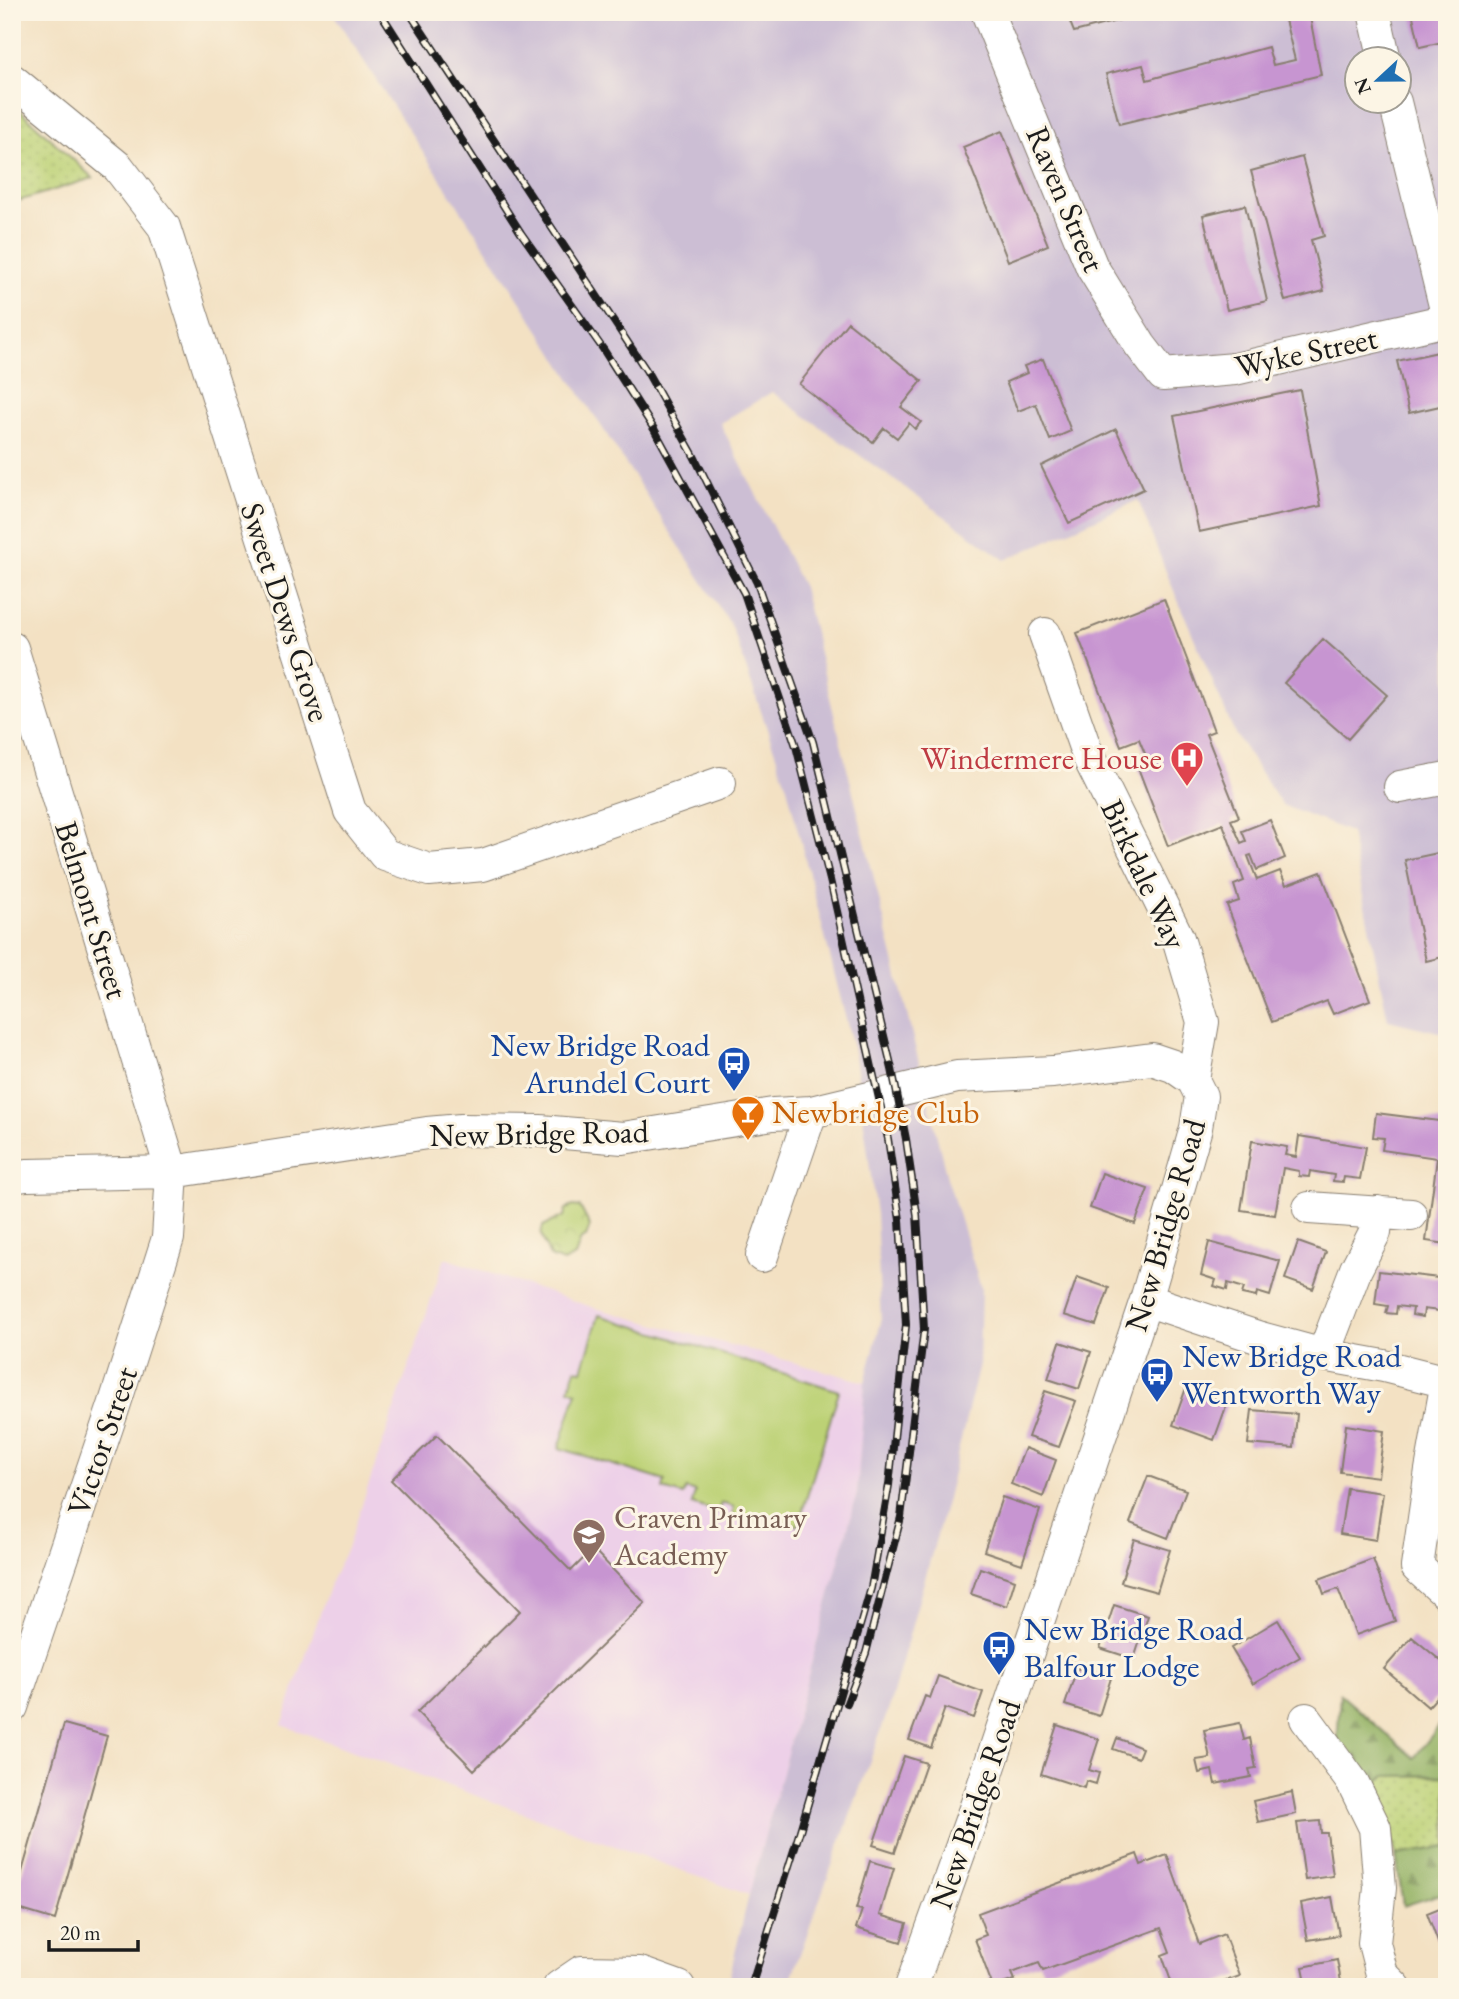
<svg xmlns="http://www.w3.org/2000/svg" width="1459" height="1999" viewBox="0 0 1459 1999" font-family="'EB Garamond',serif">
  <defs>
    <pattern id="grass-dots" width="8" height="8" patternUnits="userSpaceOnUse" patternTransform="scale(1.75)"><rect width="8" height="8" fill="#bcd175"/><path d="M2 2h.1M6 6h.1" fill="none" stroke="#a1b365" stroke-width="1.8" stroke-linecap="round"/></pattern>
    <pattern id="forest-firs" width="22" height="20" patternUnits="userSpaceOnUse" patternTransform="scale(1.75)"><rect width="22" height="20" fill="#95b366"/><path d="M5 1l3.5 6h-7zM16 11l3.5 6h-7z" fill="#799153"/></pattern>
    <pattern id="park-crowns" width="20" height="18" patternUnits="userSpaceOnUse" patternTransform="scale(1.75)"><rect width="20" height="18" fill="#bcd175"/><path d="M2 6a3 3 0 1 1 6 0M12 15a3 3 0 1 1 6 0" fill="none" stroke="#a1b365"/></pattern>
  </defs>
  <rect width="100%" height="100%" fill="#fcf5e5"/>
  <filter id="ink" filterUnits="userSpaceOnUse"><feTurbulence type="fractalNoise" baseFrequency=".0143" numOctaves="2"/><feDisplacementMap in="SourceGraphic" scale="14" xChannelSelector="R" yChannelSelector="G"/><feConvolveMatrix kernelMatrix="1 2 1 2 8 2 1 2 1" color-interpolation-filters="sRGB"/></filter>
  <filter id="wash" filterUnits="userSpaceOnUse"><feTurbulence type="fractalNoise" baseFrequency=".00686" numOctaves="4" result="noise"/><feDisplacementMap in="SourceGraphic" scale="28" xChannelSelector="R" yChannelSelector="G"/><feGaussianBlur stdDeviation="1.57" result="paint"/><feColorMatrix in="noise" values="0 0 0 0 0 0 0 0 0 0 0 0 0 0 0 0 0 1.4 0 .05"/><feComposite in="paint" operator="in"/></filter>
  <g filter="url(#wash)">
    <rect width="100%" height="100%" fill="#f3e1c3"/>
    <path fill="#edd0e8" d="M445 1258 592 1307 865 1382 857 1494 749 1895 282 1725 330 1584 348 1546Z"/>
    <path fill="#ccbed4" fill-rule="evenodd" d="M332 12H1447V1034L1388 1020 1350 832 1282 805 1235 734 1169 579 1138 500 1005 560 772 392 720 423 803 587 947 1178 981 1288 979 1365 945 1506 889 1708 788 1987H727L749 1895 857 1494 865 1382 881 1322 876 1214 855 1055 787 787 732 627ZM1358 60H1400V102H1358Z"/>
    <path fill="url(#grass-dots)" stroke="#6c7648" stroke-width="2" d="M12 103 93 178 12 203Z
      M1447 1775V1847L1396 1855 1389 1827 1367 1789 1386 1776Z"/>
    <path fill="url(#forest-firs)" stroke="#586841" stroke-width="2" d="M1340 1694 1414 1758 1446 1717 1447 1775 1386 1776 1367 1789 1337 1746Z
      M1447 1847V1892L1403 1906 1396 1855Z"/>
    <path fill="url(#park-crowns)" stroke="#6c7648" stroke-width="2" d="M573 1206 580 1207 590 1226 586 1237 581 1239 575 1256 563 1262 550 1257 541 1234 543 1226 564 1216 566 1209Z"/>
    <path fill="#bcd175" stroke="#6c7648" stroke-width="2" d="M599 1315 839 1391 798 1526 761 1515 758 1523 732 1515 734 1507 721 1503 718 1512 692 1504 695 1492 686 1489 683 1495 663 1489 665 1481 559 1448 577 1392 569 1389 576 1369 582 1370Z"/>
    <g id="blocks">
      <path fill="#c795d1" d="M1066 12H1147L1148 13 1074 32Z
        M1283 12H1309L1321 75 1119 124 1106 74 1143 65 1147 80 1268 47 1273 65 1295 60Z
        M1412 12H1447V41L1420 47Z
        M1002 131 1048 245 1008 261 963 147Z
        M1302 157 1324 236 1311 240 1324 291 1285 301 1251 171Z
        M1245 205 1267 301 1227 310 1203 215Z
        M848 322 922 381 901 407 921 422 915 429 909 423 897 438 884 428 873 442 799 384Z
        M1447 350V430H1446L1440 406 1409 413 1397 361Z
        M1043 359 1071 431 1050 440 1036 404 1018 411 1006 382 1027 373 1024 366Z
        M1300 390 1321 506 1199 532 1174 416Z
        M1116 429 1144 489 1069 523 1041 466Z
        M1164 599 1214 731 1206 734 1239 817 1231 820 1241 843 1246 841 1242 831 1270 820 1285 858 1257 870 1251 855 1248 856 1257 880 1280 871 1286 885 1321 872 1370 1000 1333 1014 1327 1001 1272 1022 1227 905 1239 901 1234 885 1244 881 1223 824 1168 846 1135 760 1146 756 1139 739 1121 746 1077 633Z
        M1323 639 1387 695 1348 739 1284 683Z
        M1447 851V956L1426 961 1405 860Z
        M1376 1113 1447 1122V1244L1426 1241 1437 1158 1382 1150 1384 1138 1373 1137Z
        M1299 1136 1366 1147 1360 1179 1344 1177 1343 1182 1333 1181 1334 1175 1310 1171 1309 1177 1299 1176V1171L1283 1168 1275 1215 1241 1210 1252 1141 1287 1147 1285 1155 1296 1157Z
        M1102 1173 1148 1189 1135 1224 1090 1208Z
        M1209 1242 1280 1261 1270 1296 1257 1292 1256 1297 1242 1294 1244 1288 1228 1283 1227 1290 1214 1286 1216 1280 1201 1275Z
        M1298 1242 1326 1252 1313 1289 1285 1279Z
        M1379 1271 1447 1279V1312L1424 1309 1423 1317 1412 1315 1413 1308 1397 1306 1396 1314 1386 1313 1388 1306 1375 1304Z
        M1077 1277 1109 1288 1096 1325 1064 1315Z
        M1060 1342 1091 1352 1079 1389 1048 1379Z
        M1186 1388 1227 1404 1214 1440 1173 1425Z
        M1045 1391 1076 1401 1059 1447 1028 1437Z
        M1252 1410 1297 1414 1294 1448 1248 1444Z
        M1346 1425 1384 1431 1378 1477 1340 1472Z
        M437 1435 571 1571 593 1549 645 1603 474 1770 417 1712 520 1611 391 1480Z
        M1025 1448 1056 1460 1043 1497 1011 1484Z
        M1148 1476 1186 1490 1168 1538 1130 1523Z
        M1347 1488 1383 1493 1376 1540 1340 1534Z
        M1002 1497 1040 1510 1022 1564 984 1551Z
        M1134 1539 1170 1550 1157 1592 1121 1582Z
        M1373 1559 1395 1621 1356 1635 1338 1589 1324 1594 1319 1579Z
        M980 1568 1015 1580 1007 1606 971 1594Z
        M1114 1605 1148 1616 1134 1659 1100 1648Z
        M1278 1620 1300 1657 1253 1684 1231 1648Z
        M1412 1637 1447 1666V1686L1428 1707 1384 1669Z
        M1077 1668 1111 1678 1099 1716 1065 1705Z
        M938 1676 983 1692 974 1718 945 1708 931 1748 909 1740 925 1696 930 1698Z
        M1240 1723 1244 1740 1250 1738 1256 1768 1249 1769 1251 1777 1215 1784 1212 1770 1199 1773 1196 1760 1210 1758 1204 1730Z
        M64 1724 107 1736 55 1920 12 1907Z
        M1057 1725 1099 1739 1089 1770 1099 1773 1096 1784 1086 1781 1084 1788 1041 1774Z
        M1117 1738 1142 1748 1138 1758 1113 1749Z
        M904 1756 926 1763 895 1852 873 1845Z
        M1292 1792 1296 1814 1258 1822 1253 1801Z
        M1320 1821 1321 1833H1327L1333 1876 1305 1880 1297 1823Z
        M1137 1854 1141 1865 1167 1855 1199 1944 1224 1934 1240 1976 1217 1984 1218 1987H1173L1162 1955 1170 1952 1161 1928 1043 1971 1039 1963 1012 1973 1015 1980 993 1987 975 1939 986 1935 978 1913Z
        M870 1861 894 1868 880 1915 907 1923 901 1942 856 1928 862 1910 856 1909Z
        M1332 1897 1339 1935 1308 1940 1301 1903Z
        M1447 1905V1951L1442 1953 1427 1913Z
        M1337 1960 1342 1987H1307L1303 1967Z"/>
    </g>
  </g>
  <g filter="url(#ink)">
    <use href="#blocks" fill-opacity="0" stroke="#887e70" stroke-width="2"/>
    <g fill="none" stroke-linecap="round" stroke-linejoin="round">
      <defs>
        <path id="minor" d="M987 12 1092 267 1140 345 1163 375 1235 369 1447 320
          M1374 12 1385 60
          M12 80 118 167 164 227 350 811 385 855 429 870 483 865 720 783
          M1395 102 1447 314
          M1045 634 1088 756 1178 938 1203 1022 1193 1080
          M12 648 172 1172 168 1238 114 1406 12 1707
          M1400 787 1447 778
          M12 1177 27 1175 172 1172 427 1133 461 1130 540 1131 623 1138 773 1114 811 1112 957 1077 1053 1072 1152 1059 1173 1066 1193 1080 1201 1096 1196 1128 1146 1300 980 1795 911 1987
          M1309 1208 1411 1215
          M762 1256 811 1112
          M1146 1300 1257 1337 1323 1355 1384 1366 1447 1382
          M1323 1355 1356 1269 1375 1232 1377 1212
          M1447 1381 1431 1470 1417 1567 1447 1594
          M1306 1719 1353 1783 1375 1828 1380 1888 1374 1943 1382 1974 1395 1987
          M559 1987 581 1972 640 1973 679 1987"/>
      </defs>
      <use href="#minor" stroke="#887e70" stroke-width="34"/>
      <use href="#minor" stroke="#fff" stroke-width="32"/>
      <defs>
        <path id="rail" d="M380 12 521 233 603 349 654 429 744 593 796 746 830 880 888 1139 900 1220 906 1325 889 1485 871 1588 799 1834 751 1987
          M409 12 646 370 694 456 757 583 813 742 892 1069 906 1139 917 1214 924 1329 901 1517 866 1653 847 1703"/>
      </defs>
      <use href="#rail" stroke="#1c1c1c" stroke-width="8"/>
      <use href="#rail" stroke="#fcf5e5" stroke-width="5" stroke-dasharray="16" stroke-linecap="butt"/>
    </g>
  </g>
  <defs>
    <symbol id="hospital-pin" viewBox="-11 -11 22 30"><path d="M0 17L-7.5 6A9.5 9.5 0 1 1 7.5 6Z" fill="#e0444e" stroke="#fcf5e5"/><path d="M-5-5h3v3.5h4V-5h3V5h-3V1.5h-4V5h-3Z" fill="#fff"/></symbol>
    <symbol id="bus-pin" viewBox="-11 -11 22 30"><path d="M0 17L-7.5 6A9.5 9.5 0 1 1 7.5 6Z" fill="#1a4fb4" stroke="#fcf5e5"/><path d="M-5-6H5V4H4V6H2V4H-2V6H-4V4H-5ZM-3.5-4V0h7V-4ZM-3.5 1.2v1.5H-2V1.2ZM2 1.2v1.5H3.5V1.2Z" fill="#fff"/></symbol>
    <symbol id="bar-pin" viewBox="-11 -11 22 30"><path d="M0 17L-7.5 6A9.5 9.5 0 1 1 7.5 6Z" fill="#e8710a" stroke="#fcf5e5"/><path d="M-6-5H6L.8 .8V4.5H3.5V6h-7V4.5H-.8V.8Z" fill="#fff"/></symbol>
    <symbol id="school-pin" viewBox="-11 -11 22 30"><path d="M0 17L-7.5 6A9.5 9.5 0 1 1 7.5 6Z" fill="#8d6e63" stroke="#fcf5e5"/><path d="M0-5L7-2L0 1L-7-2ZM-4 1L0 2.5L4 1V4Q0 6-4 4Z" fill="#fff"/></symbol>
  </defs>
  <g fill-rule="evenodd">
    <use href="#hospital-pin" x="1168" y="739" width="38" height="52"/>
    <use href="#bus-pin" x="715" y="1044" width="38" height="52"/>
    <use href="#bar-pin" x="729" y="1093" width="38" height="52"/>
    <use href="#bus-pin" x="1138" y="1355" width="38" height="52"/>
    <use href="#school-pin" x="570" y="1516" width="38" height="52"/>
    <use href="#bus-pin" x="980" y="1628" width="38" height="52"/>
  </g>
  <g text-anchor="middle" dominant-baseline="central" stroke-width="6" stroke-linejoin="round" paint-order="stroke">
    <g font-size="32" fill="#1c1c1c" stroke="#fcf5e5">
      <text transform="translate(1066 199) rotate(67)">Raven Street</text>
      <text transform="translate(1306 352) rotate(-12)">Wyke Street</text>
      <text transform="translate(286 612) rotate(72)">Sweet Dews Grove</text>
      <text transform="translate(1144 874) rotate(65)">Birkdale Way</text>
      <text transform="translate(92 910) rotate(73)">Belmont Street</text>
      <text transform="translate(539 1133) rotate(-1)">New Bridge Road</text>
      <text transform="translate(1165 1225) rotate(-74)">New Bridge Road</text>
      <text transform="translate(102 1441) rotate(-71)">Victor Street</text>
      <text transform="translate(975 1804) rotate(-71)">New Bridge Road</text>
    </g>
    <g font-size="32" fill="#be3a42" stroke="#fcf5e5" text-anchor="end">
      <text x="1162" y="758">Windermere House</text>
    </g>
    <g font-size="32" fill="#164399" stroke="#fcf5e5" text-anchor="start">
      <text x="710" y="1045" text-anchor="end">New Bridge Road<tspan x="710" dy="37">Arundel Court</tspan></text>
      <text x="1182" y="1356">New Bridge Road<tspan x="1182" dy="37">Wentworth Way</tspan></text>
      <text x="1024" y="1629">New Bridge Road<tspan x="1024" dy="37">Balfour Lodge</tspan></text>
    </g>
    <g font-size="32" fill="#c56008" stroke="#fcf5e5" text-anchor="start">
      <text x="772" y="1112">Newbridge Club</text>
    </g>
    <g font-size="32" fill="#785e54" stroke="#fcf5e5" text-anchor="start">
      <text x="614" y="1517">Craven Primary<tspan x="614" dy="37">Academy</tspan></text>
    </g>
  </g>
  <rect width="1459" height="1999" fill="none" stroke="#fcf5e5" stroke-width="42"/>
  <g transform="translate(1378 80) rotate(248)"><circle r="33" fill="#fcf5e5" stroke="#a29e95" stroke-width="2"/>
  <path d="M0-5L12 26L0 18L-12 26Z" fill="#1f6fb2"/>
  <text y="-10" font-size="19" font-weight="bold" text-anchor="middle" fill="#1c1c1c">N</text>
  </g>
  <path d="M49 1940v10h89v-10" fill="none" stroke="#1c1c1c" stroke-width="3.5"/>
  <text x="60" y="1940" font-size="21" fill="#1c1c1c" stroke="#fcf5e5" stroke-width="5" paint-order="stroke">20 m</text>
</svg>
